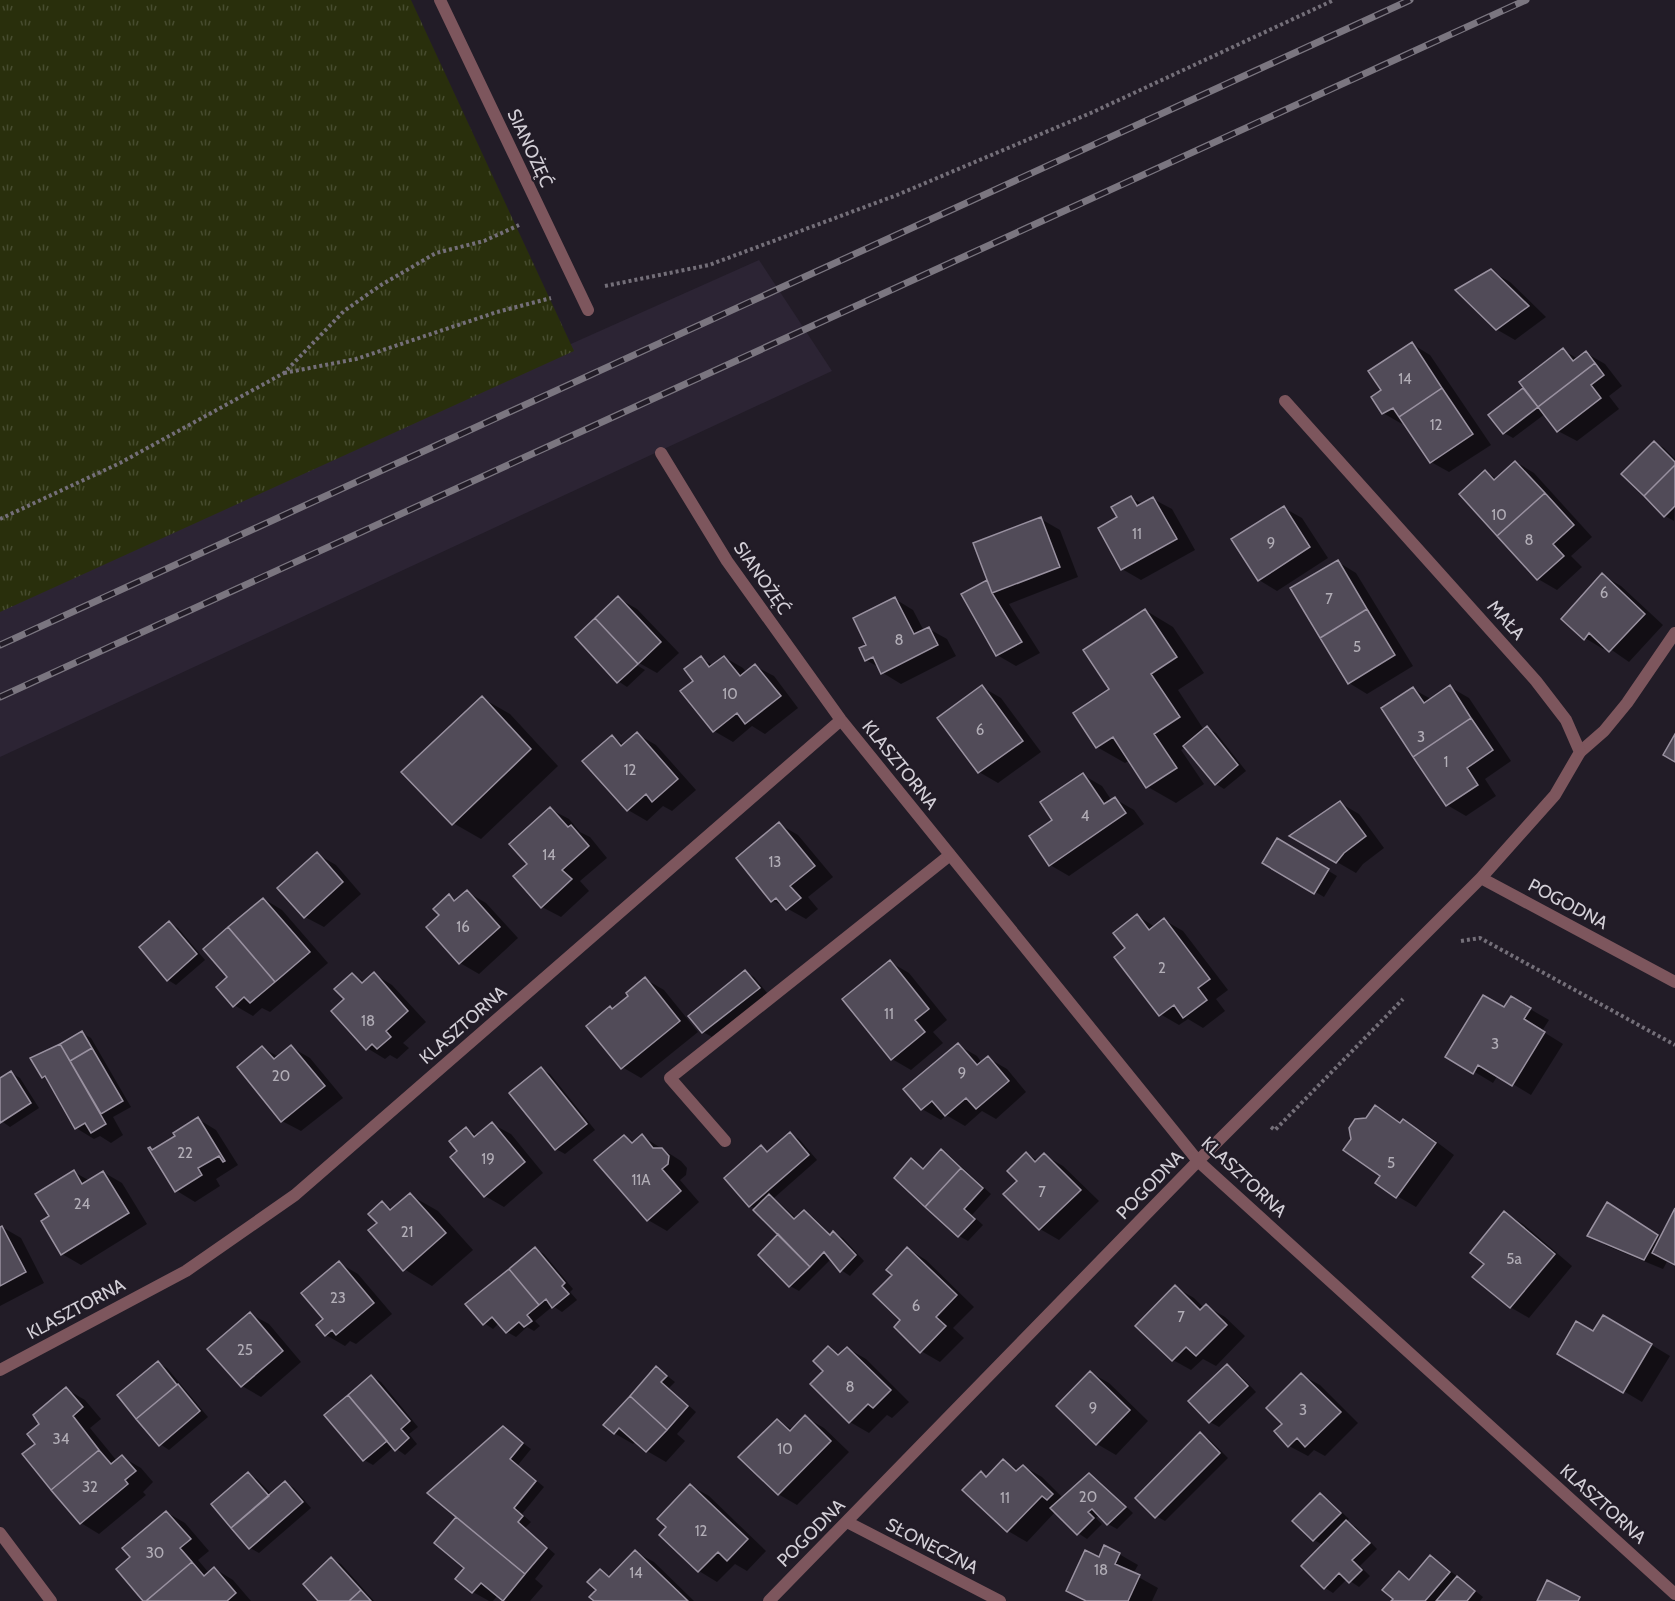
<svg xmlns="http://www.w3.org/2000/svg" width="1675" height="1601" viewBox="0 0 1675 1601" font-family="Cabin,sans-serif">
  <defs>
    <pattern id="grass-tufts" width="24" height="20" patternUnits="userSpaceOnUse" patternTransform="scale(1.5)"><rect width="24" height="20" fill="#292f0c"/><path d="M3 7l-1-3M5 7V3M7 7l1-3M15 17l-1-3M17 17v-4M19 17l1-3" fill="none" stroke="#474c2f"/></pattern>
  </defs>
  <rect width="100%" height="100%" fill="#221c27"/>
  <path fill="#2c2434" d="M759 260 832 371 0 757V599Z"/>
  <path fill="url(#grass-tufts)" d="M0 0H411L574 351 0 612Z"/>
  <path fill="#0007" d="M1491 271 1510 282 1546 317 1515 340 1496 329Z
    M1412 344 1430 355 1491 445 1449 472 1431 462 1404 422 1402 424 1383 413V391Z
    M1563 350 1578 359 1586 353 1605 364 1622 386 1609 396 1619 409 1577 441 1558 431 1545 414 1513 438 1504 433 1490 415 1526 388Z
    M1655 443 1664 448 1675 459 1674 521 1665 516 1623 474Z
    M1516 462 1534 473 1592 537 1571 556 1582 567 1557 590 1538 579 1461 494 1486 472 1497 479Z
    M1131 498 1143 504 1153 499 1172 509 1195 550 1141 580 1122 569 1119 517Z
    M1284 508 1302 518 1328 558 1277 591 1259 580Z
    M1041 519 1060 530 1078 577 1009 604 1040 653 1016 666 997 655 963 595 989 581Z
    M1338 562 1356 573 1413 666 1367 694 1349 683Z
    M1602 575 1621 586 1663 625 1629 662 1606 646 1603 649 1585 638Z
    M618 598 637 609 679 653 657 673 632 659 630 661 645 670 627 687 618 681Z
    M895 599 913 610 924 631 929 629 947 639 956 656 901 684 883 673 880 668 866 660 868 645Z
    M1145 610 1173 627 1204 673 1178 690 1204 730 1207 728 1216 733 1246 771 1224 789 1216 784 1186 747 1181 750 1204 784 1176 803 1148 787 1130 760 1125 763 1097 747 1111 690Z
    M724 657 743 668 746 672 755 666 774 676 798 708 765 734 752 726 733 742 714 731 695 681 701 658 714 666Z
    M982 687 1001 698 1041 752 998 783 979 772 939 719Z
    M1450 687 1469 698 1511 761 1485 779 1496 796 1466 816 1447 805 1413 689 1431 699Z
    M482 698 510 714 558 766 481 839 453 823Z
    M637 734 656 745 696 790 672 811 663 806 647 821 628 810 612 737 625 745Z
    M1083 775 1102 786 1112 801 1115 799 1134 810 1144 824 1069 876 1050 865 1054 820Z
    M1340 803 1359 814 1384 848 1363 864 1356 873 1292 836Z
    M550 809 569 819 580 832 590 837 607 858 580 881 589 891 561 917 542 907 530 864Z
    M779 824 798 835 833 877 808 897 818 909 806 919 772 900Z
    M1277 840 1337 876 1324 897 1264 862Z
    M317 854 336 865 361 894 324 927 305 917Z
    M467 892 486 903 518 938 479 974 460 963 428 927 441 915 449 896 457 901Z
    M264 899 282 910 328 963 270 1012 262 1008 253 1016 234 1005 229 977Z
    M1138 916 1155 927 1164 920 1183 931 1228 990 1216 999 1225 1011 1203 1028 1188 1019 1179 1025 1160 1014 1127 948Z
    M169 923 178 928 205 960 176 985 168 980Z
    M890 962 909 973 947 1020 933 1032 943 1043 911 1070 892 1059Z
    M745 972 754 977 768 994 712 1037 703 1032 690 1016Z
    M374 974 392 985 426 1022 403 1043 409 1048 397 1059 390 1055 385 1059 367 1048 346 999 353 975 365 982Z
    M645 979 664 990 698 1032 641 1078 622 1067 613 1010Z
    M1505 1009H1530L1549 1020 1542 1031 1563 1044 1531 1095 1498 1075 1493 1083 1448 1056Z
    M82 1033 91 1038 131 1107 113 1117 123 1135 111 1143 100 1136 94 1139 76 1128 50 1081 43 1077 60 1045Z
    M958 1045 977 1056 982 1063 988 1058 1007 1069 1026 1092 996 1119 982 1111 965 1126 946 1115 941 1120 922 1109Z
    M291 1047 310 1058 343 1098 301 1131 282 1121 263 1048 279 1057Z
    M541 1069 550 1074 595 1130 565 1154 556 1149Z
    M11 1073 20 1078 39 1108 10 1127 0 1120V1080Z
    M1375 1107 1401 1123 1403 1121 1422 1131 1454 1155 1416 1207 1397 1196 1382 1176 1367 1119Z
    M198 1119 216 1130 238 1165 216 1179 220 1186 195 1202 177 1191 152 1152 177 1137Z
    M492 1124 511 1134 543 1173 504 1207 485 1196 459 1151 466 1128 478 1136Z
    M790 1134 799 1139 817 1160 774 1198 797 1219 804 1211 813 1217 832 1235 834 1233 843 1238 864 1261 850 1276 841 1270 831 1259 799 1291 790 1286 760 1255 780 1234 756 1209 750 1206 761 1147 769 1152Z
    M624 1136 635 1142 642 1136 681 1161 687 1168 686 1175 680 1180 699 1202 667 1231 648 1220Z
    M941 1151 950 1156 991 1194 972 1215 983 1225 968 1241 959 1236 912 1160 924 1169Z
    M1026 1154 1039 1161 1044 1155 1063 1166 1099 1201 1059 1240 1040 1229 1005 1194 1019 1181Z
    M74 1172 90 1181 103 1172 122 1183 147 1224 81 1265 62 1254 51 1217Z
    M410 1195 438 1211 473 1250 432 1286 404 1269 379 1223 382 1203 393 1209Z
    M1675 1211V1264L1668 1260 1663 1269 1607 1246 1589 1235 1626 1215 1660 1237Z
    M1505 1213 1523 1224 1572 1266 1529 1318 1510 1307 1486 1264Z
    M2 1227 21 1238 44 1283 0 1306V1229Z
    M535 1249 544 1254 573 1289 570 1292 577 1300 562 1312 553 1306 535 1321 540 1326 534 1331 527 1327 516 1337 507 1332 499 1323 493 1329 484 1323Z
    M908 1249 926 1260 974 1307 953 1328 964 1338 940 1362 921 1351 902 1320 894 1274Z
    M339 1263 358 1274 392 1314 356 1344 350 1341 345 1346 326 1335 325 1320Z
    M1175 1287 1194 1298 1204 1308 1206 1306 1225 1317 1245 1336 1216 1366 1203 1359 1191 1370 1173 1360Z
    M250 1314 269 1324 301 1362 261 1397 242 1386Z
    M1622 1327 1670 1356 1642 1402 1559 1353 1594 1332Z
    M828 1347 841 1355 847 1348 866 1359 909 1402 892 1418 887 1415 869 1433 850 1422 825 1370Z
    M158 1363 167 1368 208 1417 169 1450 160 1444Z
    M1227 1366 1236 1371 1256 1392 1219 1427 1210 1422Z
    M657 1368 675 1382 669 1388 696 1412 677 1434 685 1441 666 1462 647 1451 636 1441 633 1444 614 1433Z
    M1091 1373 1109 1383 1148 1421 1116 1455 1097 1444Z
    M1301 1375 1320 1385 1358 1423 1325 1456 1314 1450 1308 1456 1289 1446 1284 1424Z
    M372 1377 381 1382 418 1427 409 1434 417 1444 405 1455 394 1447 373 1465 364 1460Z
    M66 1389 85 1400 101 1419 90 1428 117 1461 122 1457 141 1468 153 1482 143 1492 146 1495 99 1534 81 1523 37 1444 41 1424Z
    M805 1417 824 1428 849 1452 797 1505 778 1494 777 1420 793 1430Z
    M503 1428 531 1449 518 1465 544 1487 522 1514 531 1522 525 1528 555 1554 535 1579 543 1586 530 1601H506L498 1595 493 1601H489L473 1592 457 1578 466 1568 456 1519 462 1522Z
    M1201 1434 1209 1439 1228 1458 1165 1521 1156 1516Z
    M1003 1461 1019 1470 1023 1466 1042 1477 1063 1498 1089 1475 1098 1480 1133 1513 1117 1529 1108 1524 1100 1515 1096 1518 1102 1524 1087 1539 1078 1533 1056 1511 1027 1542 1008 1531 964 1490 981 1473 988 1477Z
    M248 1474 257 1479 272 1495 285 1483 294 1488 311 1508 259 1553 250 1548Z
    M691 1486 709 1496 766 1551 747 1571 735 1564 717 1582 699 1571 668 1527Z
    M1320 1495 1329 1500 1349 1519 1346 1522 1356 1527 1377 1549 1360 1566 1370 1576 1359 1587 1347 1579 1333 1593 1325 1588 1323 1545 1314 1540Z
    M166 1512 185 1523 209 1551 198 1560 209 1573 215 1569 233 1580 251 1601H145L132 1558Z
    M635 1552 654 1562 694 1601H596L600 1570 611 1577Z
    M1119 1554 1138 1565 1133 1574 1158 1588 1152 1601H1085L1068 1591 1100 1559Z
    M1430 1557 1439 1562 1483 1597 1480 1601H1392L1395 1598 1399 1573 1410 1580Z
    M332 1559 341 1564 374 1601H320Z"/>
  <path fill="#514b58" stroke="#9991a0" stroke-width="1.5" d="M1491 269 1529 306 1496 330 1455 290Z
    M1412 342 1442 388 1399 417 1393 408 1382 414 1371 397 1381 390 1368 371Z
    M1563 348 1573 361 1586 351 1595 363 1538 407 1519 382Z
    M1595 363 1604 375 1591 385 1601 398 1557 432 1538 407Z
    M1442 388 1473 434 1430 463 1399 417Z
    M1523 388 1538 407 1503 434 1488 415Z
    M1654 441 1675 462V465L1644 496 1621 474Z
    M1515 461 1545 493 1497 536 1459 494 1485 470 1494 480Z
    M1675 465V506L1664 517 1644 496Z
    M1545 493 1574 525 1553 544 1564 556 1537 580 1497 536Z
    M1131 496 1137 506 1153 497 1177 539 1121 570 1098 528 1117 517 1111 507Z
    M1284 506 1310 547 1258 581 1231 539Z
    M1041 517 1060 567 992 593 973 543Z
    M1338 560 1367 609 1320 638 1290 588Z
    M1602 573 1645 614 1609 652 1589 633 1584 640 1561 619Z
    M987 580 992 593 1022 642 996 656 961 594Z
    M618 596 661 642 638 664 595 618Z
    M895 597 914 634 929 627 938 645 881 674 873 657 865 661 859 648 866 645 853 618Z
    M1145 609 1177 657 1151 674 1180 717 1154 734 1177 768 1146 788 1113 737 1096 748 1073 713 1109 689 1083 650Z
    M1367 609 1395 655 1348 684 1320 638Z
    M595 618 638 664 617 683 575 637Z
    M701 656 709 667 724 656 740 676 755 664 781 696 745 724 737 713 713 732 680 691 693 681 684 669Z
    M982 685 1023 741 978 773 937 718Z
    M1450 685 1471 718 1413 757 1381 708 1413 687 1424 703Z
    M482 696 531 749 452 825 401 772Z
    M1471 718 1493 750 1467 768 1478 785 1446 806 1413 757Z
    M1207 726 1238 765 1215 785 1183 746Z
    M637 732 678 779 652 802 646 794 627 811 582 761 612 735 621 746Z
    M1675 734V762L1663 755Z
    M1083 773 1104 804 1115 797 1126 813 1049 866 1029 836 1052 820 1040 802Z
    M1340 801 1366 836 1344 853 1336 863 1289 836Z
    M550 807 568 827 571 825 589 846 562 870 572 879 541 908 513 876 527 864 509 844Z
    M779 822 815 866 790 886 801 898 786 910 776 898 771 902 736 858Z
    M1277 838 1329 869 1314 894 1262 863Z
    M317 852 343 882 304 918 277 888Z
    M467 890 500 927 459 964 426 927 439 915 433 909 449 894 454 901Z
    M263 898 310 952 275 982 228 927Z
    M1137 914 1149 930 1164 918 1210 979 1198 988 1207 1000 1183 1018 1174 1005 1159 1016 1114 957 1125 948 1113 933Z
    M169 921 197 954 167 981 139 947Z
    M228 927 275 982 250 1003 244 997 233 1007 216 987 227 977 203 949Z
    M890 960 929 1009 915 1020 925 1032 891 1060 842 999Z
    M745 970 760 988 702 1033 688 1016Z
    M374 972 408 1011 386 1031 391 1037 377 1049 372 1044 366 1050 331 1011 344 999 334 989 352 973 362 983Z
    M645 977 680 1021 621 1069 586 1026 610 1006 612 1009 628 996 626 993Z
    M1483 995 1504 1007 1511 996 1531 1008 1524 1019 1545 1032 1512 1086 1478 1065 1473 1074 1445 1057Z
    M82 1031 92 1048 70 1061 60 1044Z
    M958 1043 977 1065 988 1056 1009 1081 976 1109 966 1098 945 1116 932 1101 921 1110 903 1089Z
    M60 1044 106 1124 91 1133 85 1123 75 1129 45 1076 42 1078 30 1058Z
    M291 1045 325 1086 281 1122 237 1067 262 1046 274 1059Z
    M92 1048 123 1101 101 1114 70 1061Z
    M541 1067 587 1124 555 1150 509 1093Z
    M11 1071 31 1103 0 1123V1078Z
    M1375 1105 1400 1123 1403 1119 1436 1143 1396 1198 1375 1183 1380 1176 1343 1150 1351 1139 1349 1128 1355 1119 1366 1118Z
    M198 1117 225 1161 223 1162 219 1156 198 1168 202 1175 175 1192 148 1148 150 1147 152 1150 175 1136 173 1133Z
    M492 1122 525 1162 484 1197 450 1157 457 1151 449 1141 466 1127 474 1137Z
    M790 1132 809 1155 749 1207 724 1178 761 1145 767 1152Z
    M642 1134 653 1148H662L669 1156 668 1164 662 1169 681 1191 647 1221 594 1160 624 1135 632 1143Z
    M941 1149 961 1168 925 1207 894 1178 911 1158 923 1169Z
    M1026 1152 1035 1162 1044 1153 1081 1190 1039 1230 1003 1194 1017 1181 1007 1171Z
    M961 1168 983 1188 964 1209 975 1219 958 1237 925 1207Z
    M74 1170 82 1184 103 1171 129 1213 61 1255 41 1221 49 1216 35 1194Z
    M410 1193 446 1233 403 1271 368 1230 377 1223 368 1214 382 1201 390 1210Z
    M769 1194 794 1219 804 1210 830 1235 833 1231 856 1255 840 1272 824 1252 810 1267 753 1210Z
    M1607 1202 1658 1235 1644 1260 1587 1236Z
    M1675 1208V1265L1652 1253Z
    M1504 1211 1555 1254 1510 1308 1472 1277 1484 1264 1470 1253Z
    M2 1226 26 1272 0 1286V1227Z
    M778 1234 810 1267 789 1287 758 1255Z
    M535 1247 565 1283 562 1286 569 1294 552 1308 546 1299 539 1305 509 1269Z
    M907 1247 957 1295 936 1317 946 1326 920 1353 894 1327 900 1320 873 1294 892 1275 886 1270Z
    M339 1261 374 1303 336 1335 332 1330 325 1336 316 1325 323 1319 301 1293Z
    M509 1269 539 1305 527 1315 532 1321 524 1327 519 1322 506 1333 492 1317 483 1325 465 1304Z
    M1175 1285 1200 1310 1206 1304 1227 1325 1196 1356 1186 1347 1172 1361 1135 1326Z
    M250 1312 283 1351 241 1387 207 1349Z
    M1603 1315 1652 1344 1623 1393 1557 1354 1576 1321 1593 1331Z
    M828 1346 838 1355 847 1347 891 1390 873 1408 868 1404 849 1423 810 1384 823 1371 813 1361Z
    M158 1361 177 1385 136 1419 117 1395Z
    M1227 1364 1248 1386 1209 1423 1188 1401Z
    M656 1366 667 1376 661 1382 688 1406 667 1430 630 1396Z
    M1090 1371 1130 1410 1096 1445 1056 1406Z
    M1301 1373 1341 1412 1305 1447 1297 1438 1288 1447 1274 1431 1282 1424 1266 1408Z
    M371 1375 410 1421 401 1429 409 1438 395 1451 348 1395Z
    M178 1384 200 1411 159 1446 136 1419Z
    M66 1387 83 1407 73 1416 99 1450 51 1490 22 1454 35 1444 27 1434 39 1424 33 1415Z
    M348 1395 387 1441 363 1461 324 1415Z
    M630 1396 667 1430 646 1452 619 1428 614 1434 603 1425Z
    M805 1415 831 1441 778 1495 738 1457 777 1419 790 1431Z
    M503 1426 523 1443 510 1459 536 1481 514 1508 523 1516 518 1522 547 1548 525 1574 427 1493Z
    M1200 1432 1220 1453 1155 1518 1135 1498Z
    M99 1450 111 1464 122 1455 136 1471 125 1480 128 1484 80 1524 51 1490Z
    M1003 1459 1016 1471 1023 1465 1053 1494 1047 1500 1042 1496 1007 1532 962 1490 981 1471 986 1477Z
    M248 1472 269 1496 231 1528 211 1504Z
    M1089 1473 1126 1507 1107 1525 1092 1509 1088 1512 1094 1518 1077 1535 1050 1508Z
    M285 1481 303 1502 249 1549 231 1528Z
    M690 1484 748 1539 727 1561 718 1552 698 1572 659 1535 666 1527 657 1519Z
    M1320 1493 1341 1513 1313 1541 1292 1521Z
    M166 1511 191 1539 180 1548 192 1562 146 1601H143L116 1569 130 1557 122 1548Z
    M456 1517 525 1574 503 1601 481 1583 472 1593 455 1579 464 1568 434 1543Z
    M1346 1520 1370 1543 1352 1560 1362 1570 1349 1583 1339 1573 1324 1589 1301 1566Z
    M1104 1545 1120 1553 1115 1564 1140 1575 1128 1601H1086L1066 1591 1085 1550 1099 1557Z
    M635 1550 688 1601H594L589 1597 596 1590 587 1582 600 1569 609 1577Z
    M1430 1555 1450 1572 1425 1601H1391L1393 1599 1382 1590 1399 1571 1409 1580Z
    M331 1557 361 1590 349 1601H318L303 1584Z
    M192 1562 204 1576 214 1567 236 1593 227 1601H146Z
    M1457 1576 1475 1591 1467 1601H1436Z
    M1547 1580 1580 1597 1578 1601H1537Z
    M361 1590 371 1601H349Z"/>
  <g fill="none" stroke-linecap="round" stroke-linejoin="round">
    <path stroke="#746f79" stroke-width="4" stroke-dasharray="3 3" stroke-linecap="butt" d="M605 286 709 265 897 195 1093 112 1334 0
      M284 373 356 359 497 312 551 298
      M0 519 120 463 284 373 344 311 381 285 436 253 484 241 519 225
      M1461 941 1480 938 1675 1045
      M1271 1127 1275 1130 1403 999"/>
    <path stroke="#7d565d" stroke-width="12" d="M1580 752 1604 731 1627 703 1675 633
      M725 1141 670 1078 950 855"/>
    <path stroke="#7d565d" stroke-width="12" d="M440 0 588 310
      M1285 401 1536 681 1566 720 1580 752 1555 795 1481 878
      M661 453 727 561 841 720 1198 1161 1675 1594
      M0 1370 186 1271 295 1195 841 720
      M847 1522 1000 1601
      M0 1533 51 1601
      M769 1601 1198 1161 1481 878 1675 982"/>
    <defs>
      <path id="rail" d="M0 645 1410 0
        M0 697 1526 0"/>
    </defs>
    <use href="#rail" stroke="#7b7680" stroke-width="7"/>
    <use href="#rail" stroke="#221c27" stroke-width="4.5" stroke-dasharray="14" stroke-linecap="butt"/>
  </g>
  <g text-anchor="middle" dominant-baseline="central" stroke-width="4.5" stroke-linejoin="round" paint-order="stroke">
    <g font-size="15" fill="#b2aeb7">
      <text x="1405" y="379">14</text>
      <text x="1436" y="425">12</text>
      <text x="1499" y="515">10</text>
      <text x="1137" y="534">11</text>
      <text x="1529" y="540">8</text>
      <text x="1271" y="543">9</text>
      <text x="1604" y="593">6</text>
      <text x="1329" y="599">7</text>
      <text x="899" y="640">8</text>
      <text x="1357" y="647">5</text>
      <text x="730" y="694">10</text>
      <text x="980" y="730">6</text>
      <text x="1421" y="737">3</text>
      <text x="1446" y="762">1</text>
      <text x="630" y="770">12</text>
      <text x="1085" y="816">4</text>
      <text x="549" y="855">14</text>
      <text x="775" y="862">13</text>
      <text x="463" y="927">16</text>
      <text x="1162" y="968">2</text>
      <text x="889" y="1014">11</text>
      <text x="368" y="1021">18</text>
      <text x="1495" y="1044">3</text>
      <text x="962" y="1073">9</text>
      <text x="281" y="1076">20</text>
      <text x="185" y="1153">22</text>
      <text x="488" y="1159">19</text>
      <text x="1391" y="1163">5</text>
      <text x="641" y="1180">11A</text>
      <text x="1042" y="1192">7</text>
      <text x="82" y="1204">24</text>
      <text x="407" y="1232">21</text>
      <text x="1514" y="1259">5a</text>
      <text x="338" y="1298">23</text>
      <text x="916" y="1306">6</text>
      <text x="1181" y="1317">7</text>
      <text x="245" y="1350">25</text>
      <text x="850" y="1387">8</text>
      <text x="1093" y="1408">9</text>
      <text x="1303" y="1410">3</text>
      <text x="61" y="1439">34</text>
      <text x="785" y="1449">10</text>
      <text x="90" y="1487">32</text>
      <text x="1088" y="1497">20</text>
      <text x="1005" y="1498">11</text>
      <text x="701" y="1531">12</text>
      <text x="155" y="1553">30</text>
      <text x="1101" y="1570">18</text>
      <text x="636" y="1573">14</text>
    </g>
    <g font-size="18" fill="#d3cfd7" stroke="#221c27">
      <text transform="translate(530 148) rotate(65)">SIANOŻĘĆ</text>
      <text transform="translate(762 578) rotate(55)">SIANOŻĘĆ</text>
      <text transform="translate(1506 620) rotate(48)">MAŁA</text>
      <text transform="translate(900 765) rotate(51)">KLASZTORNA</text>
      <text transform="translate(1568 904) rotate(28)">POGODNA</text>
      <text transform="translate(463 1025) rotate(-41)">KLASZTORNA</text>
      <text transform="translate(1244 1177) rotate(43)">KLASZTORNA</text>
      <text transform="translate(1150 1185) rotate(-46)">POGODNA</text>
      <text transform="translate(76 1309) rotate(-28)">KLASZTORNA</text>
      <text transform="translate(1603 1504) rotate(42)">KLASZTORNA</text>
      <text transform="translate(811 1533) rotate(-45)">POGODNA</text>
      <text transform="translate(932 1546) rotate(27)">SŁONECZNA</text>
    </g>
  </g>
</svg>
